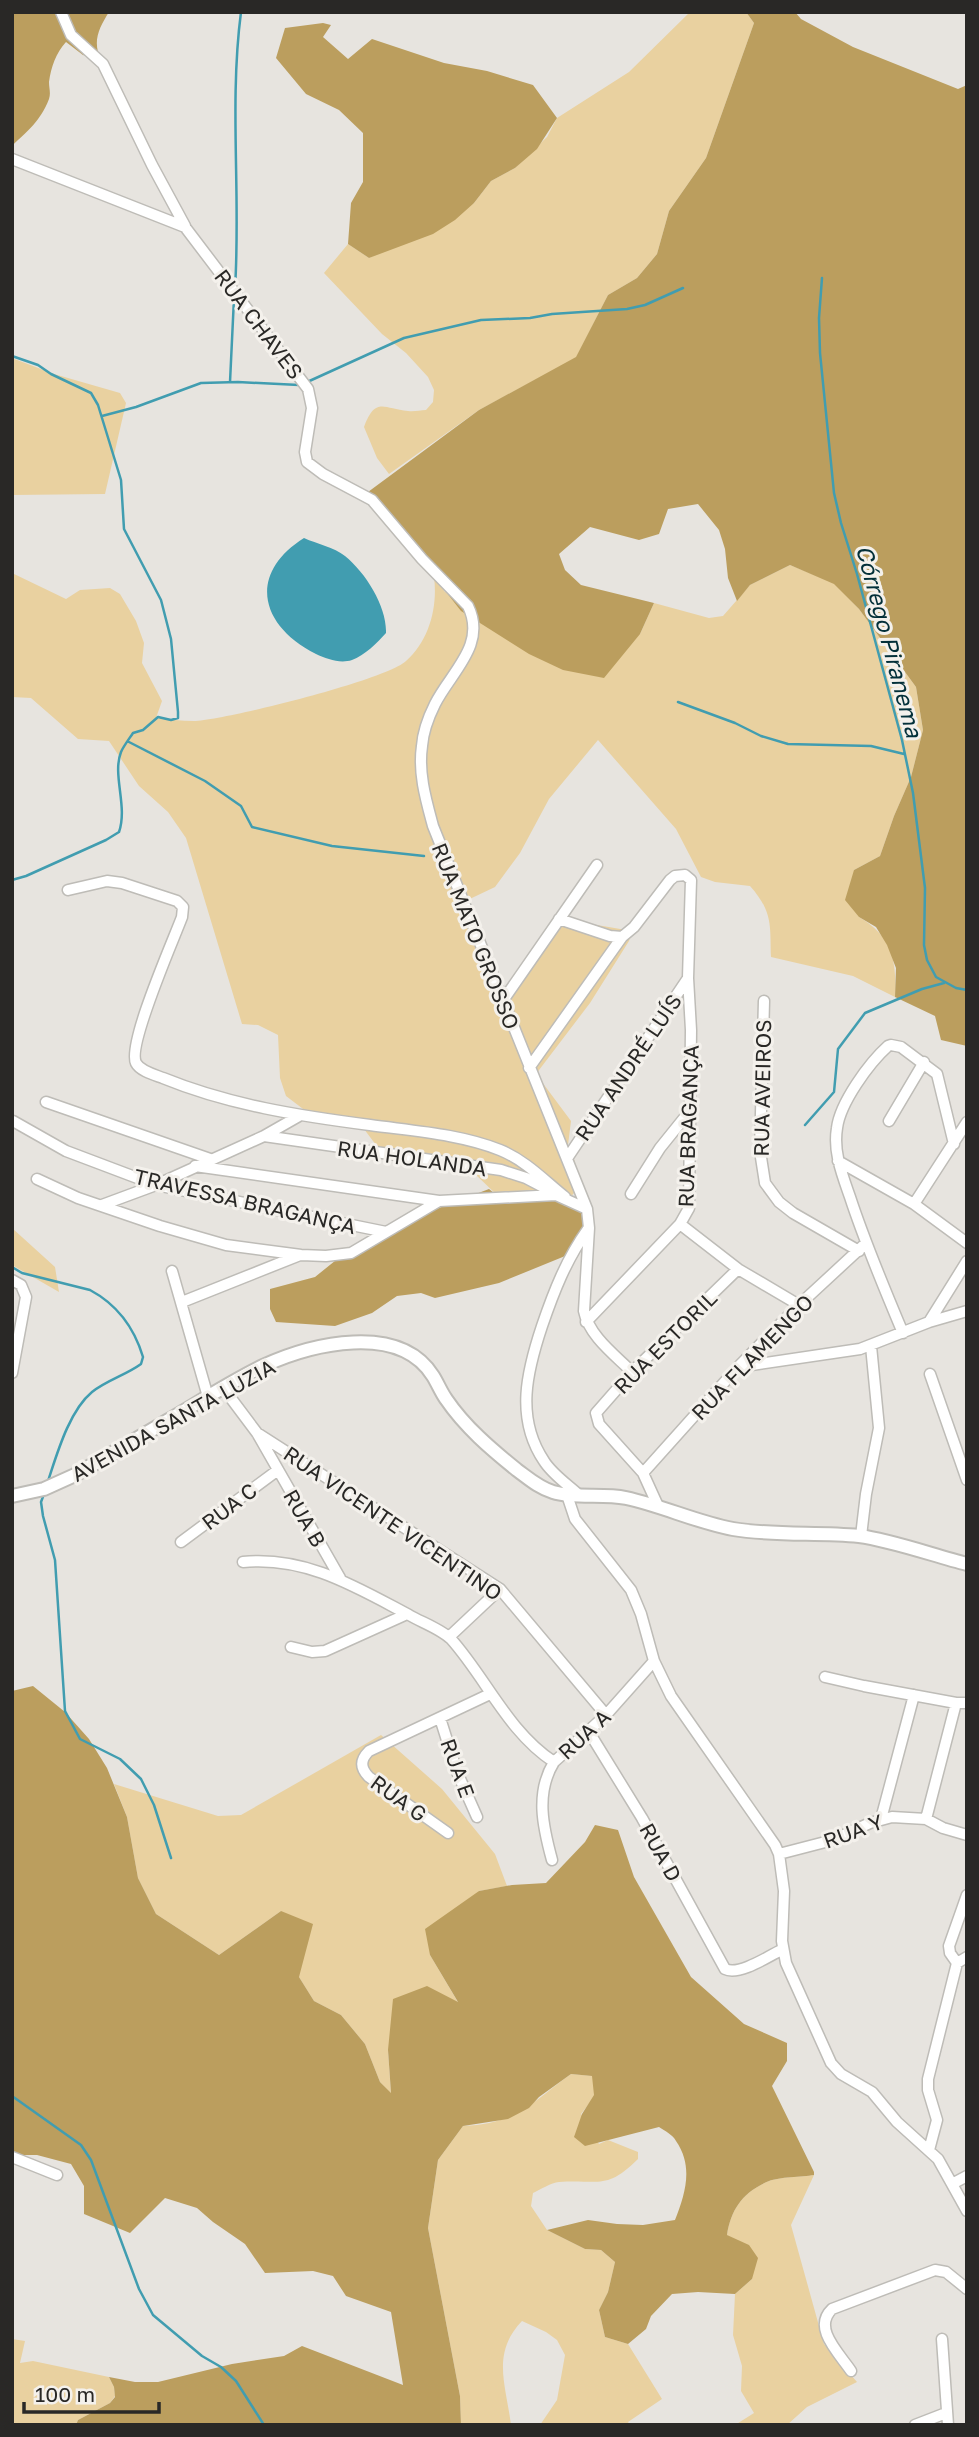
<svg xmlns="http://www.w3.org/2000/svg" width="979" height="2437" viewBox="0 0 979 2437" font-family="'Golos Text',sans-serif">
  <rect width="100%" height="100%" fill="#e7e4df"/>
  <path fill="#e9d1a0" d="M690 12H746L754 23 706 158 669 211 657 254 637 278 608 295 576 358 479 410 389 474 377 458 364 427C376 396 383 409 408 411 414 412 420 410 426 410L433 402 434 390 428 377 406 353 382 334 324 273 348 244 369 258 474 203 491 181 515 168 547 137 557 118 629 72Z
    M12 358 54 374 120 393 126 403 105 494 12 495Z
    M790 565 834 583 859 609 916 687 923 730 911 777 894 816 880 856 854 870 859 917C892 936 897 961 895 997L853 976 771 957C770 925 773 912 750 886L715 882 701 877 676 829 598 740 549 799 520 853 495 887 455 906 509 999 559 914 585 923 632 931 629 941 590 1003 536 1074 571 1121 568 1145 575 1162 577 1177 574 1193 567 1201 499 1197 474 1173 458 1168 411 1167 385 1157 364 1129 315 1118 286 1096 280 1078 278 1035 258 1025 242 1024 186 838 168 812 139 786 109 741 78 739 31 698 12 697V573L66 599 80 590 110 588 120 594 136 621 144 643 142 663 162 701 156 718C168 719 181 721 194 721 225 720 386 680 406 661 429 641 438 607 434 577L445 592 640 634 654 603 709 618 723 616 750 585Z
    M12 1228 55 1267 59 1292 12 1265Z
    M381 1735 442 1789 495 1854 507 1886 479 1891 430 1955 459 2004 388 2050 391 2094 380 2082 365 2044 341 2015 314 2001 299 1977 281 1911 219 1955 156 1914 138 1878 127 1817 114 1784 218 1816 241 1815Z
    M571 2074 593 2076 595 2096 581 2114 599 2144 608 2140 638 2152V2159C606 2191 598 2179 559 2182 551 2183 541 2189 533 2193L531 2206 547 2230 585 2249 601 2250 615 2262 608 2292 599 2310 605 2337 628 2344 662 2399 628 2422 630 2425H540L557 2400 565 2355 557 2340 546 2332 522 2321C491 2353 506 2385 511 2425H461L460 2396 428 2228 438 2160 463 2126C516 2124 531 2103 571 2074Z
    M814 2175 791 2225 824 2344 857 2382 807 2407 787 2425H735L754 2413 741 2391 742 2366 733 2335 735 2294 752 2279 727 2235C731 2209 743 2192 769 2181 779 2177 802 2177 814 2175Z
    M12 2339 25 2341 20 2363 33 2361 109 2377 114 2387 115 2396 110 2403 78 2420 76 2425H12Z"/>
  <path fill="#bb9e5e" d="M12 12H109C101 25 94 37 98 52L94 58 83 55 66 42C56 53 51 67 49 82 49 88 51 93 49 99 40 122 28 130 12 146Z
    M746 12H795L801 19 853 47 958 89 967 85V1046L941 1040 935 1016 895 997 896 968 887 945 876 927 859 917 845 900 854 870 880 856 894 816 911 777 923 730 916 687 859 609 834 584 790 565 750 585 737 601 728 578 725 549 719 530 698 504 668 509 659 534 639 540 590 527 559 554 565 570 581 585 654 603 640 634 604 678 563 670 529 654 461 611 368 492 479 410 576 357 608 295 637 278 657 254 669 211 706 158 754 23Z
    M323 23 331 25 323 37 348 59 372 39 444 63 487 71 533 85 557 118 537 149 515 168 491 181 474 203 455 220 433 234 369 258 348 244 351 203 363 182V133L339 110 306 94 276 58 285 28Z
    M489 1189 499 1197 567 1201 583 1209 585 1227 570 1254 499 1283 435 1298 421 1293 397 1296 372 1313 335 1326 276 1322 270 1309V1289L315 1277 351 1248 394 1225Z
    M33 1686 65 1712 89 1739 107 1768 127 1817 138 1878 156 1914 219 1955 281 1911 313 1924 299 1977 314 2001 341 2015 365 2044 380 2082 391 2093 388 2050 393 1999 427 1986 458 2002 430 1955 425 1929 479 1891 512 1885 546 1883 585 1842 595 1825 618 1830 634 1877 691 1977 744 2024 787 2043V2061L772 2086 814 2172V2175C802 2177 779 2177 769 2181 743 2192 731 2209 727 2235L749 2245 758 2258 752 2279 735 2294 698 2292 672 2294 651 2316 646 2329 628 2344 605 2337 599 2310 608 2292 615 2262 601 2250 585 2249 547 2230 588 2220 617 2224 643 2225 675 2220C685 2194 694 2167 676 2141 673 2135 665 2131 659 2127L585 2146 574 2137 582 2114 594 2095 592 2076 571 2074 539 2097 529 2108 508 2119 463 2126 438 2160 428 2228 460 2396 461 2425H76L78 2420 110 2403 115 2397 114 2387 109 2377 135 2382H158L232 2364 284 2356 302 2346 403 2385 391 2312 346 2296 333 2276 313 2271 265 2273 245 2244 213 2222 197 2208 165 2198 130 2233 84 2214V2186L71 2164 37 2155H12V1691Z"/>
  <path fill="#419db0" d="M304 538C317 544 334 547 345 556 366 573 387 607 386 633 378 642 364 656 352 660 340 664 327 659 316 654 260 626 247 574 304 538Z"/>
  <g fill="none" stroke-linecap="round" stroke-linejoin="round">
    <path stroke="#419db0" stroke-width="2.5" d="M822 278 819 318 820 353 834 493 841 523 857 574 902 740 913 793 925 888 924 945 927 960 936 977 956 988 967 990
      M235 288C241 196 229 104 241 12
      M12 356 38 365 51 374 91 393 98 405 121 480 124 529 161 600 171 639 178 712V718L171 720 158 717 143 730 133 733C129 739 123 747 121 752 112 775 128 806 119 832L106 840 26 876 12 880
      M230 382 234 298
      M305 383 404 338 481 320 530 318 552 314 627 309 645 305 683 288
      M102 416 136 407 201 383 238 382 299 385
      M678 702 735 723 761 736 788 744 871 746 904 754
      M129 742 205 781 241 806 252 827 332 846 424 856
      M805 1125 834 1092 838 1049 865 1013 922 989 944 983
      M12 1267 22 1273 90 1290C118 1305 134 1327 143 1357L141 1364C126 1375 107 1380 92 1392 69 1411 57 1454 48 1481
      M44 1494 41 1502 43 1516 55 1560 65 1711 80 1739 120 1759 141 1779 154 1805 171 1858
      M12 2096 81 2145 91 2160 139 2289 153 2315 202 2356 221 2367 236 2381 264 2425"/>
    <defs>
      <path id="minor" d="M61 12 71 35 103 64 152 165 185 226
        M12 159 185 227 308 389 312 408 305 452 307 462 323 474 372 500 422 559 468 606C487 645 451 672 435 704 429 716 423 732 422 746 418 773 426 800 433 826L587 1209 589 1228 584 1311C589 1336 615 1355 632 1372
        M68 890 107 881 122 883 177 901 183 907 182 917C173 941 127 1045 136 1063 140 1071 155 1075 163 1078 229 1105 300 1116 370 1125 413 1131 460 1134 500 1150 525 1160 545 1181 565 1197
        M559 919 610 936 622 937 634 927 670 880 675 876 685 875 691 880 688 978 691 1030 689 1208 680 1224 586 1322
        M764 1001 760 1151 765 1183 779 1202 793 1213 859 1251
        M502 1002 597 865
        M529 1068 622 937
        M46 1102 210 1159
        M13 1121 66 1151 156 1185 386 1232
        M889 1121 924 1062
        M264 1136 501 1170 526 1178 547 1189
        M568 1157 688 978
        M838 1161 914 1204 967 1243
        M195 1166 439 1201 556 1195 587 1209
        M37 1179 78 1198 160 1226 226 1245 301 1255 326 1256 351 1253 439 1201
        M631 1194 660 1148 689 1112
        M914 1204 967 1122
        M102 1205 156 1185 264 1136 299 1116
        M680 1224 738 1269 799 1305
        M172 1271 208 1397
        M12 1280 21 1285 26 1297 12 1373
        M182 1302 300 1255
        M929 1322 967 1261
        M903 1333C884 1288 865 1243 850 1197 842 1174 833 1152 837 1128 840 1103 869 1063 888 1046L891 1045 901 1047 937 1074 954 1144
        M738 1367 860 1349 929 1322 967 1311
        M930 1374 967 1480
        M224 1389 257 1433 340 1578
        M257 1433 500 1589 606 1715
        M643 1473 738 1367 799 1305 865 1244
        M567 1495 575 1519 631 1590 641 1614 654 1661 671 1696 775 1845 779 1854 784 1891 782 1941 786 1963 831 2063 841 2074 872 2092 897 2122 938 2159 967 2211
        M579 1495C567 1484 552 1474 544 1461 515 1418 527 1371 542 1326 554 1291 566 1260 588 1229
        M658 1506 643 1473 599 1424 596 1413 632 1372 738 1269
        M861 1536 866 1494 879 1428 871 1346
        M181 1542 278 1470
        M243 1562C306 1556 356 1587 409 1615 421 1622 441 1629 451 1639 486 1678 508 1732 554 1762
        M449 1637 500 1589
        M291 1647 312 1652 325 1651 407 1614
        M825 1677 864 1686 956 1703H967
        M440 1718 457 1772 477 1817
        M589 1732 642 1818 725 1969C739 1976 769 1956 783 1949
        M881 1819 914 1695
        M926 1819 956 1703
        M448 1833 369 1777C360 1768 360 1760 369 1751L490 1694
        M779 1854 833 1840 870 1823 892 1817 926 1819 943 1828 967 1835
        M552 1860C543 1827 535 1793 554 1762L606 1715 654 1661
        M957 1963 950 1953 949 1946 967 1895
        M929 2150 937 2120 928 2090V2079L957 1963 967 1957
        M12 2157 57 2175
        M952 2184 967 2176
        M942 2339 948 2425
        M851 2371C839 2353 812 2328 832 2309L935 2270 946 2272 967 2289
        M915 2425 946 2413"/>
      <path id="tertiary" d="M12 1496 44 1489 75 1475C106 1457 136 1439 167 1421 198 1403 230 1382 263 1366 311 1344 399 1322 433 1376 438 1384 441 1392 446 1399 465 1427 491 1449 517 1470 528 1478 539 1488 553 1492 576 1499 602 1493 626 1498 663 1506 696 1522 733 1529 775 1536 817 1532 859 1536 891 1540 935 1556 967 1564"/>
    </defs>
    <use href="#minor" stroke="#bebcb7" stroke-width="13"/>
    <use href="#tertiary" stroke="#bebcb7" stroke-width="16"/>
    <use href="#minor" stroke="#fff" stroke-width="10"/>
    <use href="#tertiary" stroke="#fff" stroke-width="12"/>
  </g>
  <g text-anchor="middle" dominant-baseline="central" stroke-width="6" stroke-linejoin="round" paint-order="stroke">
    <g font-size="21" fill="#292826" stroke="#f4f1ec">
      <text transform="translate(259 324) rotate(53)">RUA CHAVES</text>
      <text transform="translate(476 936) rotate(68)">RUA MATO GROSSO</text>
      <text transform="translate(628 1067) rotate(-56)">RUA ANDRÉ LUÍS</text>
      <text transform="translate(762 1088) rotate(-89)">RUA AVEIROS</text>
      <text transform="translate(688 1126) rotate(-88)">RUA BRAGANÇA</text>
      <text transform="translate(412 1158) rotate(8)">RUA HOLANDA</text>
      <text transform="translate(245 1201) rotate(13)">TRAVESSA BRAGANÇA</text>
      <text transform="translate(665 1342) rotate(-45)">RUA ESTORIL</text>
      <text transform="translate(752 1357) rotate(-46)">RUA FLAMENGO</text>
      <text transform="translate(173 1420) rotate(-29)">AVENIDA SANTA LUZIA</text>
      <text transform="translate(229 1506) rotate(-37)">RUA C</text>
      <text transform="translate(305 1518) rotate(60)">RUA B</text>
      <text transform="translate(393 1523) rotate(34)">RUA VICENTE VICENTINO</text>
      <text transform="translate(584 1734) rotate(-43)">RUA A</text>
      <text transform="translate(458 1768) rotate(70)">RUA E</text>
      <text transform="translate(399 1798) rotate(36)">RUA G</text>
      <text transform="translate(853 1831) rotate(-20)">RUA Y</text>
      <text transform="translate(661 1852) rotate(61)">RUA D</text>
    </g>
    <g font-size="23" font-style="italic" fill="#033039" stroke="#f4f1ec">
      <text transform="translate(890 641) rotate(75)">Córrego Piranema</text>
    </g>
  </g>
  <rect width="979" height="2437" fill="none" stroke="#292826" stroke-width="28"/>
  <path d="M24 2402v10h135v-10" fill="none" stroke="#292826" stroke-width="3.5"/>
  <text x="35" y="2402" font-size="21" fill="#292826" stroke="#f4f1ec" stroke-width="5" paint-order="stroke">100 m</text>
</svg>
